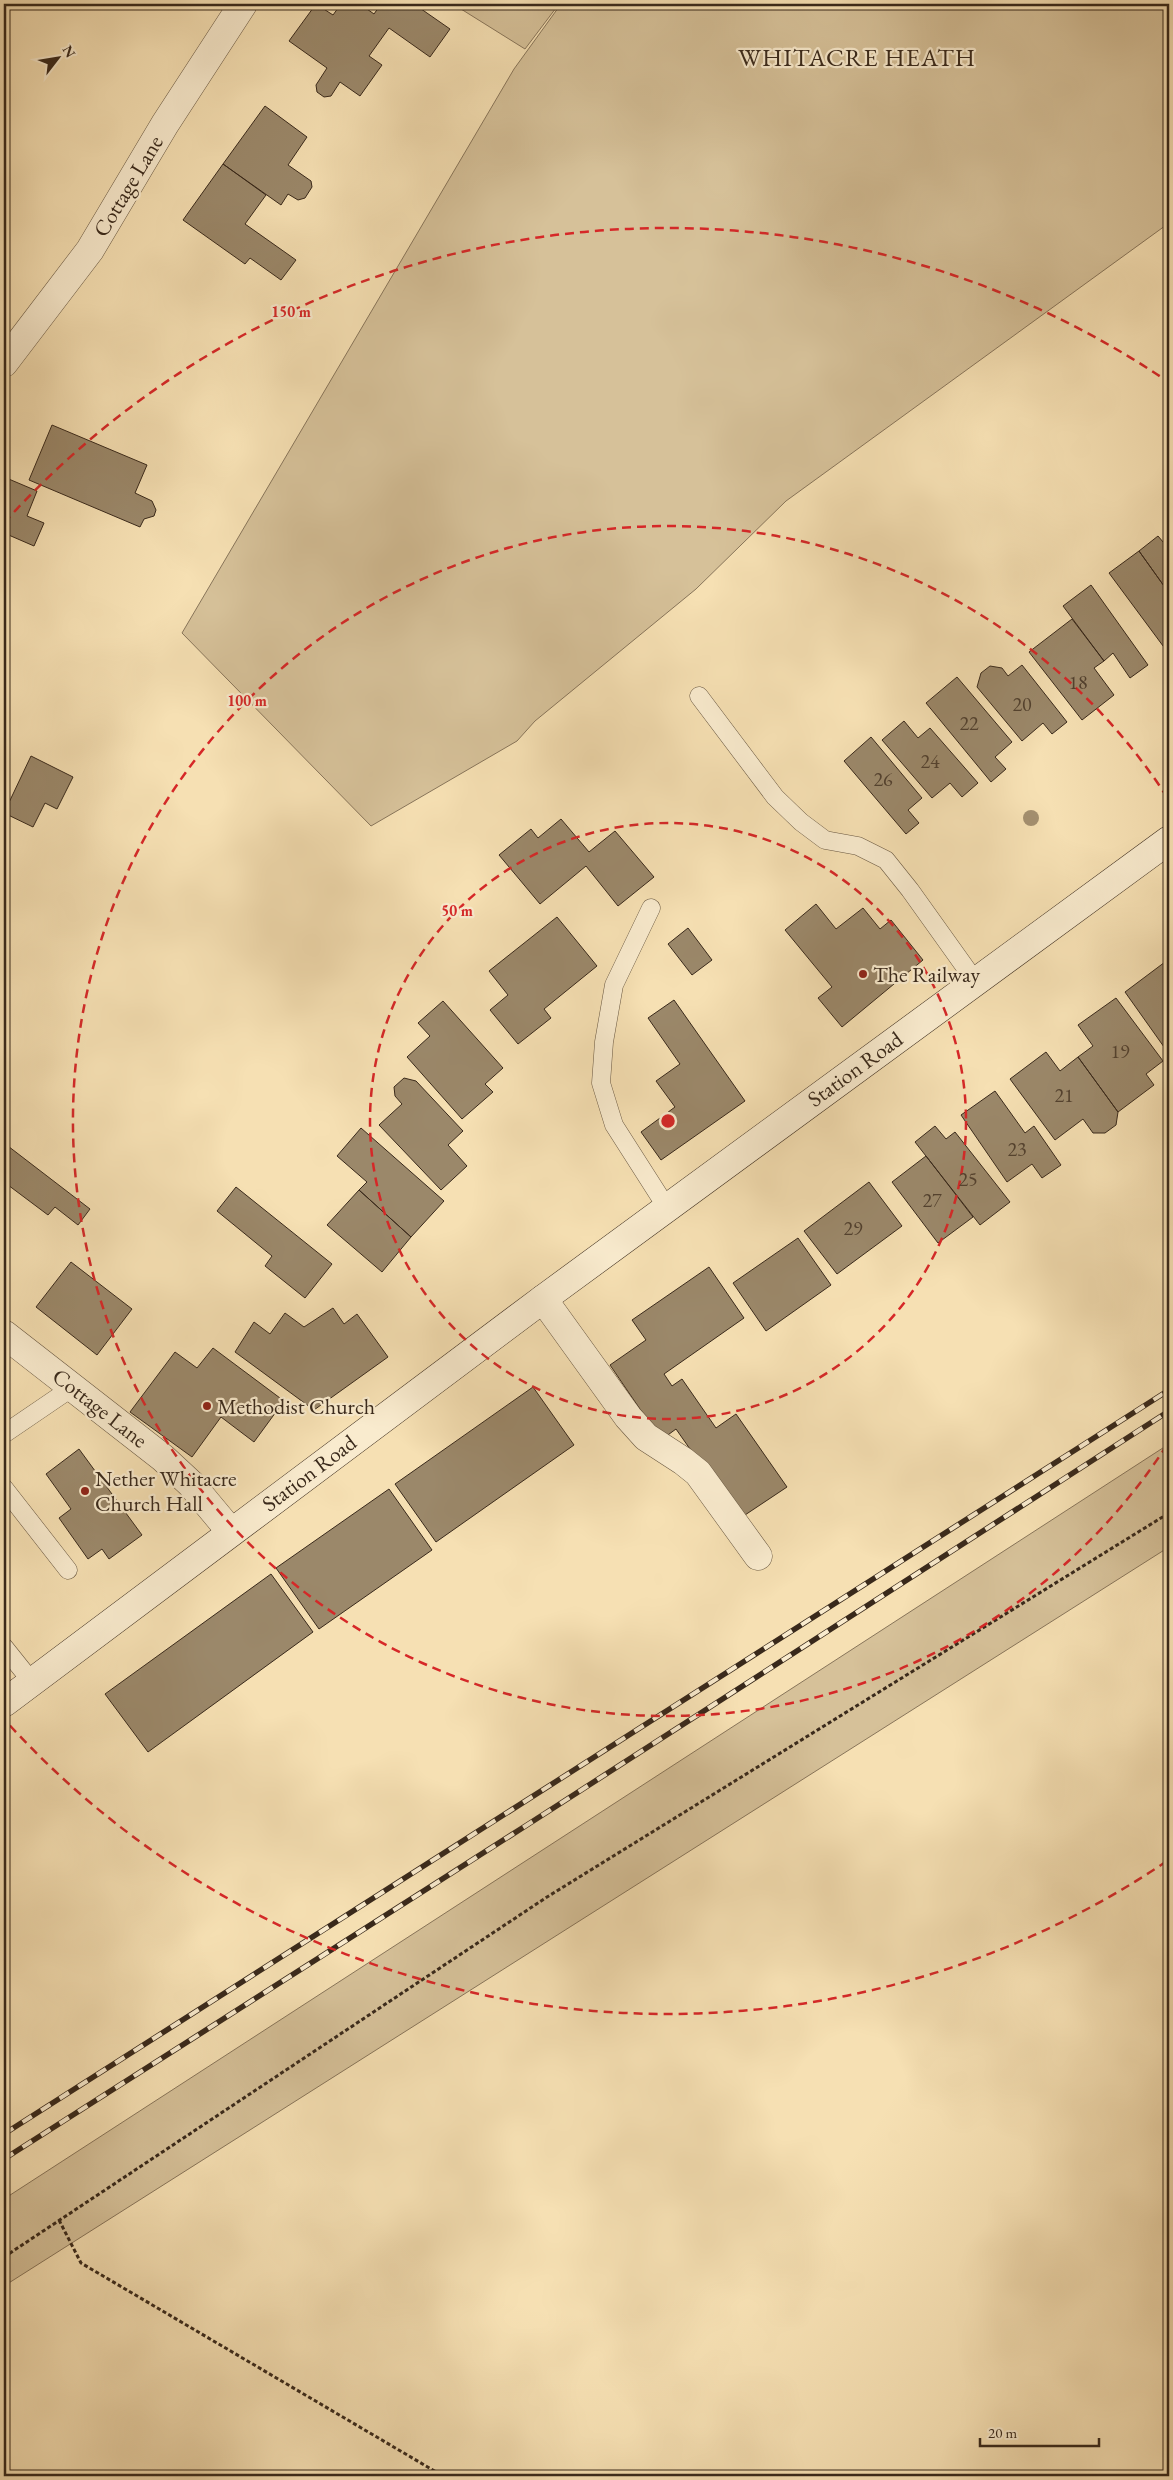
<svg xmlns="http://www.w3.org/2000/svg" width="1173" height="2480" viewBox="0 0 1173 2480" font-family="'EB Garamond',serif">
  <rect width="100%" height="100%" fill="#f6e0b3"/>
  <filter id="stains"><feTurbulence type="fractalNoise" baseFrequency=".004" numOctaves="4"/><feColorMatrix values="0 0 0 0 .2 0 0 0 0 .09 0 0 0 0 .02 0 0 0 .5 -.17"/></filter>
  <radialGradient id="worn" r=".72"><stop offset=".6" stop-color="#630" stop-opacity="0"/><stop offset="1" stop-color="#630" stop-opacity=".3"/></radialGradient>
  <path fill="#d6c199" stroke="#88755a" d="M453 4H559L525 49Z
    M561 4H1169V223L786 501 696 589 535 721 517 741 371 826 182 633 514 69Z
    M1169 1444V1547L4 2286V2199Z"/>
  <path fill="#9b886a" stroke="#39291b" d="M316 4 333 15 341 4H360L374 14 381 4H414L450 29 430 57 389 28 369 56 382 65 360 96 340 82 331 96 324 97 317 92 316 85 327 68 289 41Z
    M265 106 307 137 288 165 311 181 312 187 305 198 298 200 288 194 281 205 223 164Z
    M223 164 266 195 245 224 296 260 281 280 250 258 245 264 183 220Z
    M52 425 147 465 135 493 152 501 156 510 154 516 144 519 140 527 29 480Z
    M4 477 37 491 27 516 44 523 34 546 4 533Z
    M1158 536 1169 549V593L1139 551Z
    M1139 551 1169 593V654L1109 573Z
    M1091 585 1148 665 1130 678 1113 653 1104 661 1063 606Z
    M1072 619 1104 661 1094 668 1114 695 1082 720 1029 652Z
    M1022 665 1067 722 1052 734 1043 723 1022 741 977 687 981 673 990 666 1002 668 1008 676Z
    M957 677 1012 742 995 757 1006 769 991 782 926 703Z
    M904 721 918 738 930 728 978 783 962 797 950 783 932 798 882 740Z
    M871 737 922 798 908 810 919 823 906 834 844 761Z
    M31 756 73 777 57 809 45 803 33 827 4 813Z
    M561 819 589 852 615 831 654 877 618 906 586 866 540 904 499 855 531 829 538 838Z
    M816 904 836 929 863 908 880 929 891 920 923 960 842 1027 818 998 832 987 785 930Z
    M557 917 597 966 544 1009 551 1018 518 1044 490 1010 508 995 489 971Z
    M688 928 712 960 692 975 668 944Z
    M1165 962 1169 968V1054L1125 992Z
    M1116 998 1163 1061 1146 1074 1154 1085 1118 1112 1078 1057 1093 1046 1078 1025Z
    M674 1000 745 1101 661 1160 641 1132 675 1107 656 1081 680 1064 648 1018Z
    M443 1001 503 1068 485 1084 493 1092 462 1119 407 1057 430 1036 418 1023Z
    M1046 1052 1060 1071 1078 1057 1118 1112 1116 1125 1105 1133H1093L1083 1119 1055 1140 1010 1079Z
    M404 1078 416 1081 463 1131 448 1145 467 1166 441 1190 379 1125 402 1104 395 1096 394 1087Z
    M995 1091 1025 1133 1034 1126 1061 1165 1042 1178 1032 1164 1007 1182 961 1115Z
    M935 1126 946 1139 955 1132 1010 1202 980 1225 915 1142Z
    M361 1128 444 1201 411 1237 359 1190 367 1182 337 1156Z
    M4 1143 90 1209 78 1225 55 1207 48 1215 4 1182Z
    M926 1156 973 1217 938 1243 892 1182Z
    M869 1182 902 1226 837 1274 804 1231Z
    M236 1187 332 1264 305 1298 265 1266 272 1256 217 1211Z
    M359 1190 411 1237 382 1272 327 1225Z
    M798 1238 831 1285 766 1331 733 1283Z
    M71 1262 132 1309 97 1355 36 1307Z
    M709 1267 744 1318 664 1374 672 1386 682 1379 716 1428 736 1414 787 1487 739 1519 676 1429 661 1440 610 1365 646 1340 632 1320Z
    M333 1308 344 1324 357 1314 388 1357 314 1410 235 1352 254 1322 270 1334 285 1313 304 1327Z
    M213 1348 284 1401 254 1442 221 1417 192 1457 130 1412 175 1352 197 1368Z
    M533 1387 574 1445 436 1542 395 1484Z
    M79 1449 142 1535 109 1559 102 1549 88 1559 59 1518 71 1509 46 1474Z
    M389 1489 432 1550 319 1629 276 1568Z
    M271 1574 313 1632 148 1752 105 1694Z"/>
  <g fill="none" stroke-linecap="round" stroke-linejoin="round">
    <defs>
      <path id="lane" d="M699 696 775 797 801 822 825 840 858 846 886 860 910 890 975 981
        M651 908 614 985 604 1042 601 1083 614 1125 667 1208
        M4 1434 73 1387
        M4 1488 68 1570
        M4 1647 32 1682"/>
      <path id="street" d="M4 363 90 250 165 124 243 4
        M543 1299 628 1417 646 1437 683 1461 698 1473 758 1556
        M4 1334 163 1458 191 1484 231 1532"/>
      <path id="secondary" d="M4 1703 543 1299 1169 840"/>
    </defs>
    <use href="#lane" stroke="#685741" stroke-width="19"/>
    <use href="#street" stroke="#685741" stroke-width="29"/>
    <use href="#secondary" stroke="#39291b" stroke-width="29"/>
    <path stroke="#39291b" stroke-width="3" stroke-dasharray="4 2.5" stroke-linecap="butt" d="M4 752 9 755
      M59 2220 81 2263 443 2476
      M4 2257 547 1897 1169 1513"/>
    <use href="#lane" stroke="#f9ebce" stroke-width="18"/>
    <use href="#street" stroke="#f9ebce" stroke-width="28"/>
    <use href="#secondary" stroke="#f9ebce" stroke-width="28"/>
    <defs>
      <path id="rail" d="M4 2134 1169 1390
        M4 2159 527 1825 1169 1411"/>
    </defs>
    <use href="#rail" stroke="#39291b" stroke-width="5.5"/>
    <use href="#rail" stroke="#f9ebce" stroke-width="4" stroke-dasharray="11" stroke-linecap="butt"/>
  </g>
  <circle fill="#a49070" cx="1031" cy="818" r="8"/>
  <g fill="none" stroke="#d62828" stroke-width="2.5" stroke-dasharray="9 6">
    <circle cx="668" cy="1121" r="298"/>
    <path d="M1167 1445A595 595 0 1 1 1167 797"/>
    <path d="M1167 1861A893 893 0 0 1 4 1719M4 523A893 893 0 0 1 1167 381"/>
  </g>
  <g fill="#8f2418" stroke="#f9ebce" stroke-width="2">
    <circle cx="863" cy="974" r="5"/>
    <circle cx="207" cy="1406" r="5"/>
    <circle cx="85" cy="1491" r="5"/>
  </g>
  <g text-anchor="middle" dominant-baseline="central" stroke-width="4.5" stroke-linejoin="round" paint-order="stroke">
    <g font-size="20" fill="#52412f">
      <text x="1078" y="682">18</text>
      <text x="1022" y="704">20</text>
      <text x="969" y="723">22</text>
      <text x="930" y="761">24</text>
      <text x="883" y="779">26</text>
      <text x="1120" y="1051">19</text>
      <text x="1064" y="1095">21</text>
      <text x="1017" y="1149">23</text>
      <text x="968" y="1179">25</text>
      <text x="932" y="1200">27</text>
      <text x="853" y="1228">29</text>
    </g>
    <g font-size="22" fill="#39291b" stroke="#f9ebce">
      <text transform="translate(128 186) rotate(-59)">Cottage Lane</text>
      <text transform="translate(855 1069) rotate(-36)">Station Road</text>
      <text transform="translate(100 1408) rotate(38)">Cottage Lane</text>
      <text transform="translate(309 1473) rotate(-37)">Station Road</text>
    </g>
    <g font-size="22" fill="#39291b" stroke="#f9ebce" text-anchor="start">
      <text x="873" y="974">The Railway</text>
      <text x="217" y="1406">Methodist Church</text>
      <text x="95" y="1478">Nether Whitacre<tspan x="95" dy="25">Church Hall</tspan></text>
    </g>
    <g font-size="25" letter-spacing="1" fill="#39291b" stroke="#f9ebce">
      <text x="857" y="57">WHITACRE HEATH</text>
    </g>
  </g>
  <circle cx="668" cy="1121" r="8" fill="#d62828" stroke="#f9ebce" stroke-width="2.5"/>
  <g font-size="15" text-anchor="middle" font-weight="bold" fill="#d62828" stroke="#f9ebce" stroke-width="4.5" stroke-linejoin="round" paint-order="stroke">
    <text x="291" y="317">150 m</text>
    <text x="247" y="706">100 m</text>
    <text x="457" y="916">50 m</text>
  </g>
  <rect width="1173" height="2480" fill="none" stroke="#f6e0b3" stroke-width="20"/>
  <rect x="5" y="5" width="1163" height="2470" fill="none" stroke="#39291b" stroke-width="2.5"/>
  <rect x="10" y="10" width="1153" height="2460" fill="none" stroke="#39291b"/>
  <g transform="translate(58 58) rotate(59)" stroke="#f9ebce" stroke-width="4" paint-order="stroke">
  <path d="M0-4L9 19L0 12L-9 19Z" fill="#39291b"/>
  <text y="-8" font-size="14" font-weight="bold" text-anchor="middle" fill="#39291b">N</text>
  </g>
  <path d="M980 2438v8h119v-8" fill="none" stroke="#39291b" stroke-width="2.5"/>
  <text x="988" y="2438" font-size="15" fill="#39291b" stroke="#f9ebce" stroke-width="4" paint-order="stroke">20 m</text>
  <rect width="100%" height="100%" filter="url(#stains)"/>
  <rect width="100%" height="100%" fill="url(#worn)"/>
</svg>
